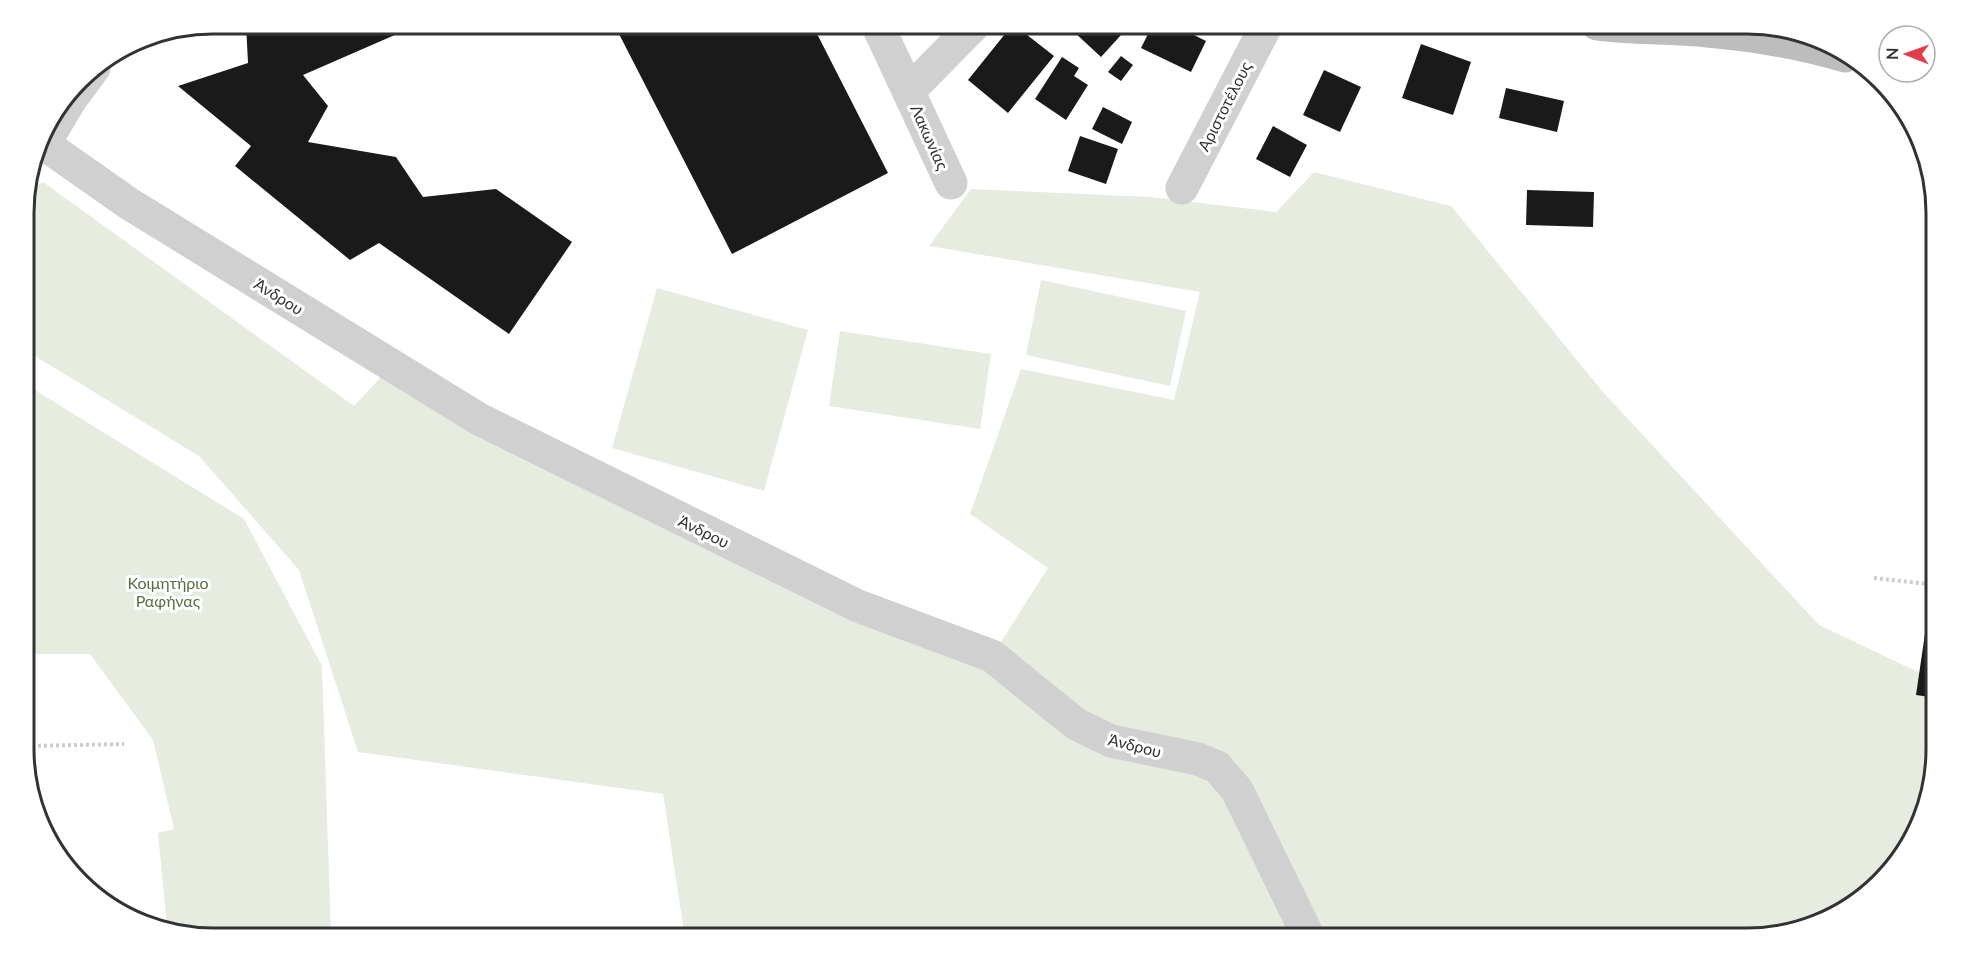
<svg xmlns="http://www.w3.org/2000/svg" width="1961" height="962" viewBox="0 0 1961 962" font-family="Lato,sans-serif">
  <rect width="100%" height="100%" fill="#fff"/>
  <path fill="#e6ecdf" d="M1314 172 1451 206 1603 392 1819 625 1937 681V749L1918 832 1853 906 1760 938H685L663 794 358 752 299 570 199 456 25 350 24 200 27 192 43 182 354 406 381 377 992 656 1048 568 970 514 1021 369 1174 400 1200 292 929 246 971 189 1150 197 1276 212Z
    M1041 280 1186 311 1170 386 1026 355Z
    M657 288 808 330 764 491 612 448Z
    M840 331 991 354 980 429 829 406Z
    M25 384 244 519 322 666 331 934 167 927 158 833 174 829 153 740 90 654H25Z"/>
  <path fill="#1a1a1a" d="M246 24H420L303 75 328 106 308 142 396 157 423 197 496 189 572 242 509 334 379 243 350 260 235 166 251 146 178 86 248 63Z
    M638 24H812L888 173 732 254 619 34Z
    M1013 24 1054 56 1008 113 968 80Z
    M1079 24H1131L1101 57 1073 31Z
    M1153 24H1176V26L1206 41 1191 72 1141 48Z
    M1421 44 1471 62 1453 115 1402 98Z
    M1121 56 1133 65 1121 81 1108 72Z
    M1062 57 1079 68 1074 76 1088 85 1066 120 1035 99Z
    M1324 70 1361 87 1340 132 1303 115Z
    M1506 88 1564 101 1557 132 1499 118Z
    M1103 107 1132 122 1122 144 1092 129Z
    M1273 126 1307 145 1290 177 1256 159Z
    M1080 136 1118 149 1106 184 1068 171Z
    M1527 190 1594 192 1593 227 1526 225Z
    M1927 620 1937 621V698L1916 695Z"/>
  <g fill="none" stroke-linecap="round" stroke-linejoin="round">
    <path stroke="#cdcdcd" stroke-width="4" stroke-dasharray="3 3" stroke-linecap="butt" d="M1874 578 1937 585
      M26 746 124 744"/>
    <path stroke="#d0d0d0" stroke-width="33" d="M877 24 951 183
      M909 91 975 24
      M44 144 128 203 479 419 858 606 992 656 1076 724 1111 741 1198 759 1217 767 1237 790 1309 938
      M38 149 44 144 71 99 94 68
      M1182 188 1267 24"/>
    <path stroke="#bdbdbd" stroke-width="33" d="M1597 24C1634 29 1671 27 1708 31 1754 35 1801 43 1845 56"/>
  </g>
  <g text-anchor="middle" dominant-baseline="central" stroke-width="6" stroke-linejoin="round" paint-order="stroke">
    <g font-size="16" fill="#333" stroke="#fff">
      <text transform="translate(1224 106) rotate(-63)">Αριστοτέλους</text>
      <text transform="translate(930 137) rotate(66)">Λακωνίας</text>
      <text transform="translate(279 296) rotate(32)">Άνδρου</text>
      <text transform="translate(704 531) rotate(26)">Άνδρου</text>
      <text transform="translate(1135 745) rotate(14)">Άνδρου</text>
    </g>
    <g font-size="16" fill="#576f40" stroke="#fff">
      <text x="168" y="582">Κοιμητήριο<tspan x="168" dy="18">Ραφήνας</tspan></text>
    </g>
  </g>
  <path d="M0 0H1961V962H0ZM213 34H1747A179 179 0 0 1 1926 213V749A179 179 0 0 1 1747 928H213A179 179 0 0 1 34 749V213A179 179 0 0 1 213 34Z" fill="#fff" fill-rule="evenodd"/>
  <path fill="none" stroke="#333" stroke-width="3" d="M213 34H1747A179 179 0 0 1 1926 213V749A179 179 0 0 1 1747 928H213A179 179 0 0 1 34 749V213A179 179 0 0 1 213 34Z"/>
  <g transform="translate(1907 54) rotate(271)"><circle r="28" fill="#ffffff" stroke="#adadad" stroke-width="1.5"/>
  <path d="M0-4.5L10 22L0 15L-10 22Z" fill="#e23d4c"/>
  <text y="-9" font-size="16" font-weight="bold" text-anchor="middle" fill="#333333">N</text>
  </g>
</svg>
